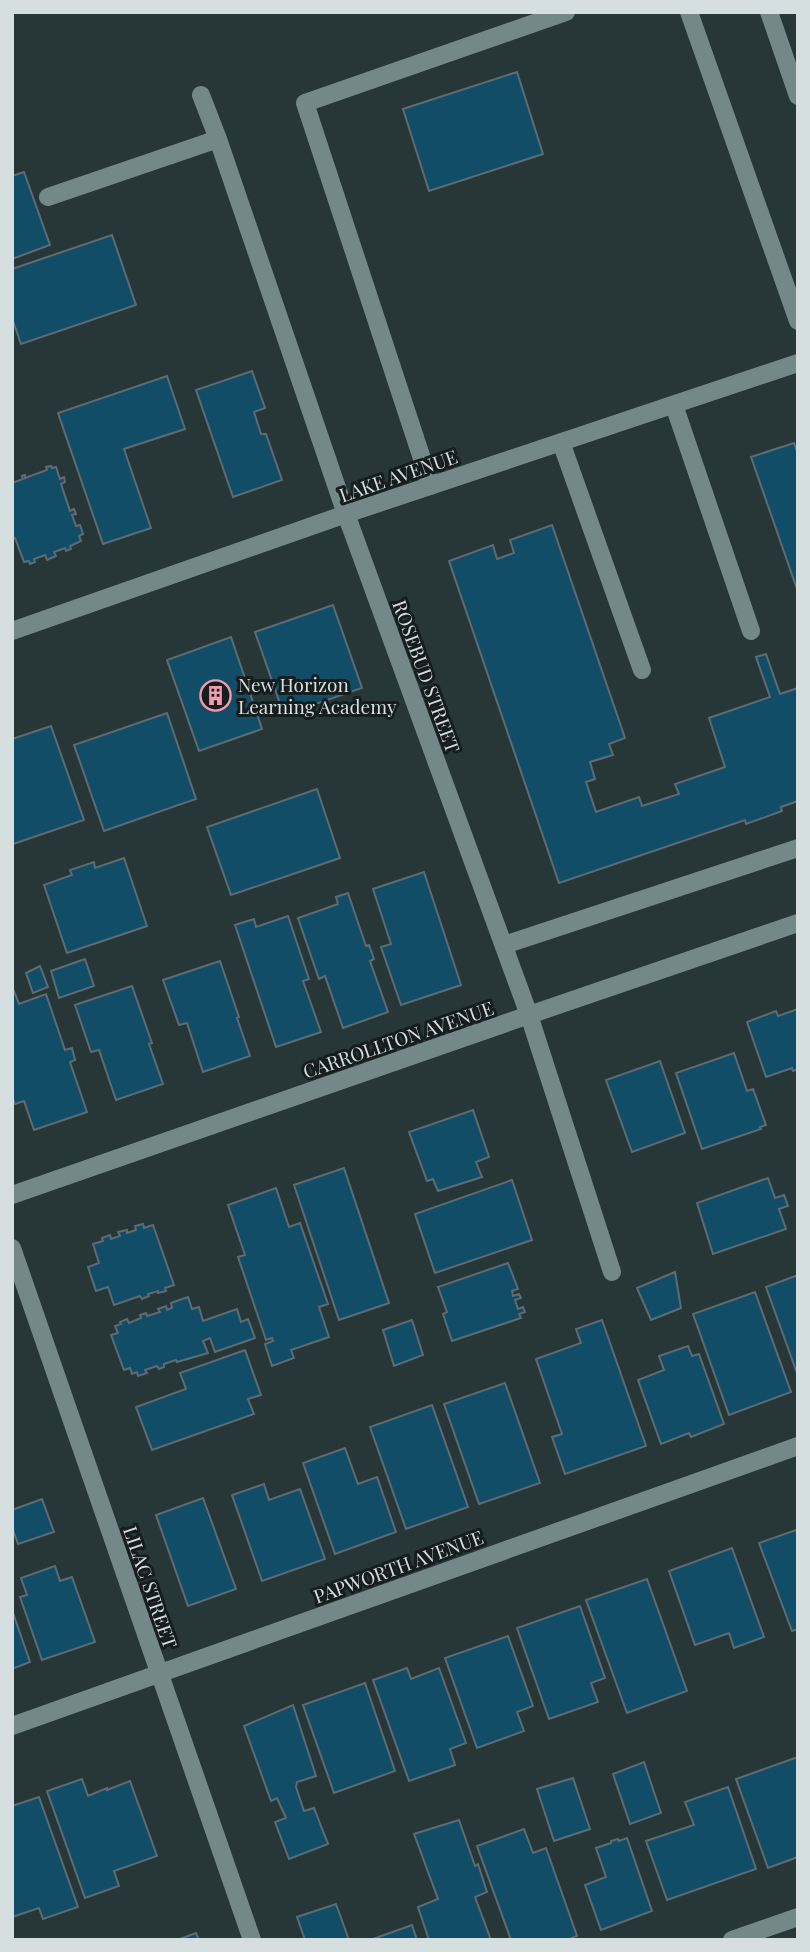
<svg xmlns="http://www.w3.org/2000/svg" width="810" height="1952" viewBox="0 0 810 1952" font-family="'Playfair Display',serif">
  <rect width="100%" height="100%" fill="#273738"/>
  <path fill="#124d68" stroke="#5d6b73" stroke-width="2" d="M517 72 543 154 429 191 403 109Z
    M24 172 50 245 12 259V176Z
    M112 235 136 305 21 344 12 318V269Z
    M252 371 265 408 254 412 261 434H266L282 480 233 497 196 390Z
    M167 376 185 429 124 449 151 528 103 544 58 413Z
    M794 443 798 454V592L751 457Z
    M51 466 52 468 56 467 60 479 64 477 65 482 61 484 70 511 74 509 76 514 72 515 76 526 80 525 83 534 79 536 81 541 70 546 71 549 66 551 65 548 54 552 56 556 47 560 45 555 34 559 35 562 30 564 29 561 24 562 15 538 12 539V483L23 479 22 476 25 475V478L47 470 46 467Z
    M552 525 625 738 609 744 613 755 590 762 595 779 586 782 596 812 639 797 642 806 679 794 675 784 725 767 709 718 770 697 756 657 766 654 780 694 798 688V801L781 807 782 811 746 824 745 820 559 883 449 561 493 545 497 559 514 553 510 540Z
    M333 605 362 688 284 715 255 632Z
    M231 637 262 729 199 751 167 660Z
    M167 713 196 799 104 831 74 745Z
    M51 726 84 820 13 844 12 739Z
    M317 789 340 858 231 895 207 827Z
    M124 858 147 926 67 953 44 885 72 875 70 870 94 862 95 868Z
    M424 872 461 985 401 1005 381 947 391 944 373 889Z
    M348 893 366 946 369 945 374 959 370 961 388 1012 343 1028 325 976 319 979 298 918 338 904 336 897Z
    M288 916 309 979 303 981 321 1032 276 1047 235 925 254 919 256 927Z
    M85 959 94 986 59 998 51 971Z
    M220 961 239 1017 237 1018 250 1056 203 1072 187 1023 179 1025 163 980Z
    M40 966 48 987 33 993 26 973Z
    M132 986 152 1043 149 1044 163 1084 116 1100 99 1050 91 1052 75 1005Z
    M12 991H14L19 1004 46 994 65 1050 72 1048 75 1060 70 1062 87 1112 34 1130 24 1101 15 1104 12 1096Z
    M798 1009V1069L793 1071 792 1068 766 1077 747 1022 776 1011 778 1016Z
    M734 1053 747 1091 753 1089 766 1125 760 1127 761 1129 702 1149 676 1073Z
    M660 1061 685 1133 632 1152 606 1080Z
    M473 1110 489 1157 476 1162 482 1177 438 1191 433 1179 427 1181 409 1132Z
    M344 1168 389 1303 339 1320 294 1185Z
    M768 1178 775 1198 784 1195 788 1206 779 1209 786 1229 713 1254 697 1203Z
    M512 1180 532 1240 435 1273 415 1214Z
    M276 1188 289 1227 300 1223 328 1304 319 1307 329 1337 291 1350 294 1358 272 1366 265 1344 273 1341 272 1338 266 1340 238 1257 245 1255 228 1205Z
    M143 1224 144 1228 153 1225 174 1285 165 1288 166 1291 158 1293V1291L148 1294 149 1296 142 1299 140 1296 114 1305 108 1287 96 1291 88 1267 99 1263 93 1244 103 1241 102 1238 110 1235 111 1239 120 1236 118 1232 127 1230V1233L136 1230 135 1226Z
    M508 1263 518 1289 512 1291 513 1296 519 1294 521 1298 515 1300 518 1309 523 1307 525 1312 519 1314 521 1318 452 1341 443 1314 447 1312 438 1287Z
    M675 1272 681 1308 651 1320 637 1288Z
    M798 1275V1376L766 1287Z
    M755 1292 791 1392 729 1415 693 1314Z
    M188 1297 192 1309 199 1307 203 1321 237 1309 241 1322 248 1319 255 1338 215 1352 210 1338 203 1341 208 1353 177 1362 176 1360 164 1364V1367L159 1369 157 1366 145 1370 147 1373 138 1376 137 1372 132 1374 130 1368 124 1370 111 1335 118 1333 115 1326 121 1324 120 1322 127 1319 129 1323 141 1318 140 1315 146 1313 147 1316 160 1312 158 1309 166 1306 167 1310 172 1308 171 1303Z
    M412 1320 423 1355 394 1366 383 1330Z
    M602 1320 646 1446 565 1474 552 1437 562 1434 536 1359 581 1343 576 1329Z
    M688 1346 692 1356 699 1354 724 1424 691 1437 689 1433 661 1444 638 1380 664 1370 659 1356Z
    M245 1350 261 1395 248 1399 254 1414 152 1450 136 1407 186 1389 180 1373Z
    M505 1383 540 1483 479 1504 444 1404Z
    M432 1405 468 1507 406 1529 370 1427Z
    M345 1448 358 1484 377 1477 396 1532 335 1554 303 1463Z
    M264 1484 269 1500 300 1489 325 1559 262 1581 232 1495Z
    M203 1498 236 1589 188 1606 156 1515Z
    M42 1499 54 1532 18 1544 12 1527V1510Z
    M796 1530 798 1536V1629L792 1631 759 1543Z
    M732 1548 764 1637 734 1648 729 1633 695 1645 669 1571Z
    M55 1566 60 1581 72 1577 95 1642 42 1660 20 1597 27 1595 21 1578Z
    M647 1579 687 1691 627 1713 586 1600Z
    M580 1606 605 1678 591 1683 598 1702 549 1719 517 1628Z
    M12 1610 30 1662 12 1669Z
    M508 1636 533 1706 517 1712 524 1731 477 1748 445 1658Z
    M407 1668 411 1679 439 1668 466 1743 450 1749 455 1765 409 1781 373 1680Z
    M365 1683 395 1771 334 1793 303 1705Z
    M293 1705 316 1776 297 1782 296 1787 304 1811 314 1808 328 1844 289 1859 275 1822 286 1818 277 1798 271 1801 244 1726Z
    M798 1757V1857L768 1868 736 1779Z
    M644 1762 661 1813 630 1824 613 1774Z
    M573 1778 590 1829 554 1841 537 1789Z
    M82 1779 88 1796 107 1788V1790L130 1781 157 1856 114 1871 119 1886 85 1898 47 1791Z
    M728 1787 756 1869 667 1900 646 1841 694 1825 685 1802Z
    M39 1797 78 1907 43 1919 39 1908 12 1917V1806Z
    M459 1820 475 1866 478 1864 487 1892 475 1897 491 1940H429L418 1907 438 1899 414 1834Z
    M524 1829 533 1853 546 1848 577 1936 567 1940H511L477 1846Z
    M627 1838 652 1911 601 1930 585 1885 606 1877 596 1848 611 1843V1841L618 1839 619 1841Z
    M336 1904 349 1940H305L297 1917Z
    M412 1925 417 1940H370Z
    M196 1933 199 1940H177Z"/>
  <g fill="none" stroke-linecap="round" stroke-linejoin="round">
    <path stroke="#758889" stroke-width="18" d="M689 12 798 321
      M769 12 798 96
      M201 95 218 139 346 514 529 1015 612 1272
      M48 197 218 139
      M674 405 751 631
      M561 442 642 670
      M431 486 305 103 566 12
      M12 631 346 514 798 363
      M504 945 798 848
      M12 1195 529 1015 798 923
      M12 1248 252 1940
      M12 1726 798 1446
      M732 1940 798 1917"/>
  </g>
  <defs>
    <symbol id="building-ring" viewBox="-11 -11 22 22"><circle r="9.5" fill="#161d1e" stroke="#f19ab2" stroke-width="1.5"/><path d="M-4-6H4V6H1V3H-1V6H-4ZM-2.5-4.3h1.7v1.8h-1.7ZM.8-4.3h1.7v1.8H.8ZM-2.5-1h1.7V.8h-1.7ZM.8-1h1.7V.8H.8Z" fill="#f19ab2"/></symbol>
  </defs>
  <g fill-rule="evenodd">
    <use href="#building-ring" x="198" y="678" width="35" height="35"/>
  </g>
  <g text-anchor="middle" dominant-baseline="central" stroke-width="6" stroke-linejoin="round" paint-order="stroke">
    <g font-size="19" fill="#d6dfe0" stroke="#161d1e">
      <text transform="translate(398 475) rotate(-19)">LAKE AVENUE</text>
      <text transform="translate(427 676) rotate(70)">ROSEBUD STREET</text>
      <text transform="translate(398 1039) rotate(-19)">CARROLLTON AVENUE</text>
      <text transform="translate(398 1566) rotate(-20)">PAPWORTH AVENUE</text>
      <text transform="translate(151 1587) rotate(71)">LILAC STREET</text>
    </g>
    <g font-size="19" fill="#d6dfe0" stroke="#161d1e" text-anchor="start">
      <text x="238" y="684">New Horizon<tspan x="238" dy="22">Learning Academy</tspan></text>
    </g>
  </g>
  <rect width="810" height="1952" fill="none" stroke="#d6dfe0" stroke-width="28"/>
</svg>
